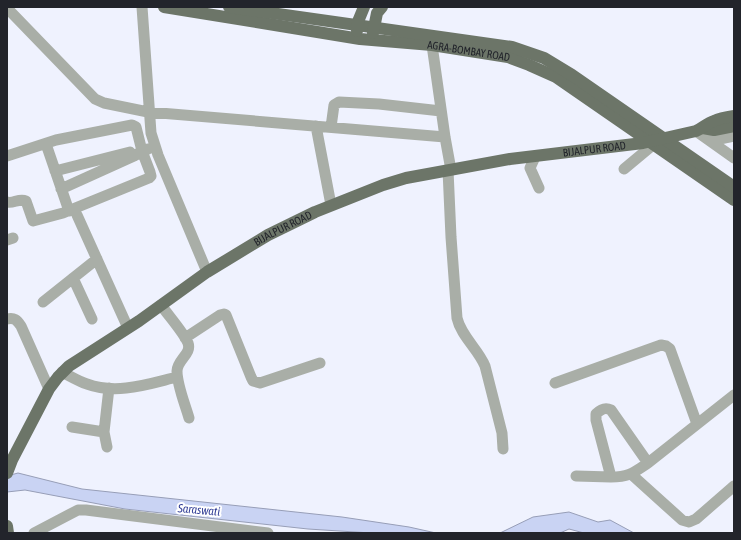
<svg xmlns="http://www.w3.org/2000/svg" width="741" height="540" viewBox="0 0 741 540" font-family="'Asap Condensed',sans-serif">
  <rect width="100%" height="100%" fill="#eff2fe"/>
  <path fill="#c9d3f3" stroke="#979eb7" d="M18 473 82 489 342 517 409 527 436 533H371L308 529 125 509 25 490 7 492V476Z
    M569 512 598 522 610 520 634 533H584L569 529 560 533H500L533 517Z"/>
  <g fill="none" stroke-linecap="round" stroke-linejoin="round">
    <path stroke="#a9aea7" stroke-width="11" d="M142 7 151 133 158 155 207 272
      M7 8 95 99 104 103 148 112 445 137
      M432 45 445 137 451 170
      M316 126 331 205
      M331 127 334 105 339 102 379 104 441 111
      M696 131 734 158
      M710 141 734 136
      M46 144 69 211
      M7 156 56 140 132 125 136 127 142 151
      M535 157 530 168 539 188
      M624 169 654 144
      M448 170 451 237 457 318C461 336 478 349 485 366L502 433 503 449
      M55 171 130 152
      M61 189 134 156 142 151
      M7 202C13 204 19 198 26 201L33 221 63 213 149 178 151 176 150 172 142 151 148 149
      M77 215 128 328
      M7 240 13 238
      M73 278 92 319
      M43 302 97 259
      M161 305C168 315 184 333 188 343 192 354 177 360 177 371 177 385 185 404 189 418
      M7 319C14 317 17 320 21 326L49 389
      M185 338 220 315 224 314 226 315 251 377 253 381 260 383 320 363
      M62 372C70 376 78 381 87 384 117 395 148 384 177 377
      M555 383 661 345 666 346 670 349 697 424
      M72 427 104 432
      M107 447 104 432 109 388
      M648 463 734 395
      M631 474 682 520 689 522 696 519 734 486
      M576 476 611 477 596 420V414C601 409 605 407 611 410L648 463C633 473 629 477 611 477
      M34 533 78 510H86L268 533"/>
    <g stroke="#6c7568" stroke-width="12">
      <path id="s1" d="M164 7 360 39 432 45 508 57 529 65 556 77 734 200"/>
      <path d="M229 7 512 47 544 58 572 75 734 187"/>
      <path d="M357 31V24L364 7"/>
      <path d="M373 33 377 13 382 7"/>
      <path d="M703 128 714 130 734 126"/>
      <path id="s2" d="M7 473 12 460 49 389 58 377 69 366 139 321 207 272 268 235 315 212 383 185 406 178 510 159 643 143 696 131C703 128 707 123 714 121 720 118 727 117 734 116"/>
      <path d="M7 526 8 533"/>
    </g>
  </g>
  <g text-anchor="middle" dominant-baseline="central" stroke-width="4" stroke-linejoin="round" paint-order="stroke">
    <g font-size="11" fill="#22242b" stroke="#fff">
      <text stroke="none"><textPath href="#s1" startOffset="308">AGRA-BOMBAY ROAD</textPath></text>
      <text stroke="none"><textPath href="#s2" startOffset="703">BIJALPUR ROAD</textPath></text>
      <text stroke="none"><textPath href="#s2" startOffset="379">BIJALPUR ROAD</textPath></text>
    </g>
    <g font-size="12" font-style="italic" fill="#323e96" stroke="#fff">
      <text transform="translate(199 510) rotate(5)">Saraswati</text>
    </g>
  </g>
  <rect width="741" height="540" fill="none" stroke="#22242b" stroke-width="16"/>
</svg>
